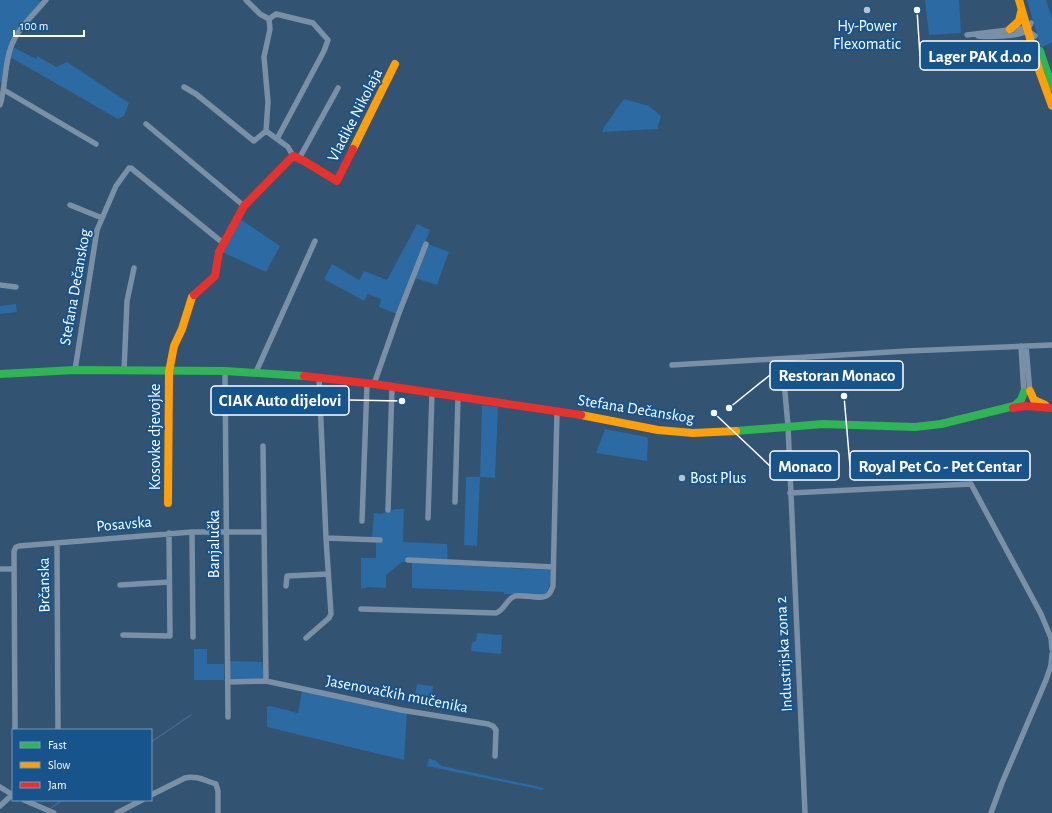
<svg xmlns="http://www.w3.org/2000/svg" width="1052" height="813" viewBox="0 0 1052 813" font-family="'Alegreya Sans',sans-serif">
  <rect width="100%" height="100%" fill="#325371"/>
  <path fill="#2b6aa2" d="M0 0H37L42 1 18 29 10 42 3 83 0 82Z
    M925 0H959L961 33 929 35Z
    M1027 0H1046L1052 19V42L1041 48Z
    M13 47 36 59 37 56 56 67 67 62 129 103 124 116 118 119 10 57Z
    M624 99 649 106 661 116C661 121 657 124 658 129L602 132 604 127Z
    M240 219 280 246 266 272 222 252Z
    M417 224 430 230 397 314 379 307 381 299 368 294 364 301 324 279 332 264 359 280 364 271 387 280Z
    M428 244 449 252 437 285 415 278Z
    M16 304 17 312 0 314V306Z
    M482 405 498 407 495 478 480 477 477 546 464 545 466 477H480Z
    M605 429 647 437 648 439 647 461 596 453Z
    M396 509H404L403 542 447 544 448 565 551 570C550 580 551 589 543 596L504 594V592L412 588V562H402L386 575V588L369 587 361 589V558H376V543H381V539L372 538 374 513 381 514Z
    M477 633 502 635 501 654 471 651 472 643 476 641Z
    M194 649H207V664H224V680H194Z
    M228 661 262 662 264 679H231L229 677Z
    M417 684 433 686 431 702 414 699Z
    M302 691 407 713 404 760 267 727V707L270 706 298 713Z
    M429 758 436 761 442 766 544 788 543 790 427 766Z"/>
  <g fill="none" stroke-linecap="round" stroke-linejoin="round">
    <path stroke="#416b93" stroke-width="1.5" d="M151 742 191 715
      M50 809 62 800"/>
    <path stroke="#7990a6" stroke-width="5.5" d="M269 19 276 14 313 23 328 40 324 51 277 139
      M967 35 1024 28 1035 36
      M978 36C987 37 1019 37 1026 31 1028 29 1030 25 1031 23
      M184 87 196 94 254 141 266 131 268 102 264 57 270 29 269 19 260 14 246 0
      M4 90 96 144
      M0 105C6 86 4 66 11 47 17 29 34 14 46 0
      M146 124 244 206
      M266 131 288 147 293 156
      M300 157 338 88
      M70 205 102 218
      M0 285 16 287
      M1021 346 1024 394
      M1026 346 1030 393
      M782 359 788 426 805 813
      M672 365 907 351 1052 345
      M75 370 97 230 116 186 129 168H131L223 243
      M124 371 127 301 134 268
      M225 371 228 717
      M256 372 315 241
      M374 384 399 313 426 244
      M263 446 266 681
      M790 493 971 484 1041 614 1051 638 1052 649
      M455 502 458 397
      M388 510 392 387
      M428 518 432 393
      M362 521 367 384
      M192 532 193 637
      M326 538 380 540
      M57 543 58 730
      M408 560 553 567
      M0 569H14
      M120 585 169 582
      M286 586 287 576 328 574
      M361 609 496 613C505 610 506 599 515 596 522 594 544 601 549 594 551 592 552 588 553 586L557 411
      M123 635 170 636 169 533
      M306 638 329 618 331 614 326 538 319 377
      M228 682 266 681 401 710 488 724 493 726 496 730 495 756
      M15 730 14 551 16 547 19 546 192 532H264
      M0 787 13 795
      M151 795 185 778C196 775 206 781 216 784L218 791V813
      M24 800 54 813
      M0 806 13 794
      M117 813 142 800
      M991 813 1002 783 1046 680 1051 665 1052 654"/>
    <path stroke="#30b455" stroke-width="8" d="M1040 51 1052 87
      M0 374 75 370 225 371 304 376
      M736 431 823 424 915 427 941 424 1014 406 1021 400 1024 392"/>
    <path stroke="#ff9f0a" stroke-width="8" d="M1019 0 1040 73 1052 106
      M1010 29 1019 21 1021 12
      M353 149 395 64
      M1030 391 1034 400 1045 405
      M581 415 658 430 693 433 736 431
      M168 503 169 372 174 346 182 329 192 297 194 295"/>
    <path stroke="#e5322d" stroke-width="8" d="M194 295 215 276 219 252 244 206 293 156 304 161 337 181 353 149
      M304 376 374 384 581 415
      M1013 408 1025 406 1052 408"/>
  </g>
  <g fill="#b7c3cd" stroke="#17548c" stroke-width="1.5">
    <circle cx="867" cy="10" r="4"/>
    <circle cx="682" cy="478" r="4"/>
  </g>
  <g text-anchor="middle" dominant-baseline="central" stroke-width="4" stroke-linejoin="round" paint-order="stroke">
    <g font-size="16" fill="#fff" stroke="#17548c">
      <text x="867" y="26">Hy-Power<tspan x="867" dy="18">Flexomatic</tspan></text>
      <text x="690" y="478" text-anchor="start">Bost Plus</text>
    </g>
    <g font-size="16" fill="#fff" stroke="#17548c">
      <text transform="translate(355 115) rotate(-63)">Vladike Nikolaja</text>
      <text transform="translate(75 287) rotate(-80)">Stefana Dečanskog</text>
      <text transform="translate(636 409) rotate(9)">Stefana Dečanskog</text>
      <text transform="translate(155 437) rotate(-90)">Kosovke djevojke</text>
      <text transform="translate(124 524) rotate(-5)">Posavska</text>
      <text transform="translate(214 544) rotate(-90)">Banjalučka</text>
      <text transform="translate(44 585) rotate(-91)">Brčanska</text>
      <text transform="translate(784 654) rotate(-93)">Industrijska zona 2</text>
      <text transform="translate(397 694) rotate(11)">Jasenovačkih mučenika</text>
    </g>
  </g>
  <path fill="none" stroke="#fff" stroke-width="1.5" d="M917 10L920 56M729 408L770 375M402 401L349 400M844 396L850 466M714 413L770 466"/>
  <g fill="#fff" stroke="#17548c" stroke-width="1.5">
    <circle cx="917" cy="10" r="4"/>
    <circle cx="729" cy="408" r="4"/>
    <circle cx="402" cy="401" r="4"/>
    <circle cx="844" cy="396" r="4"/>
    <circle cx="714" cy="413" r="4"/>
  </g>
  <g fill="#17548c" stroke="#fff" stroke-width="1.5">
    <rect x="920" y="41" width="119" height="29" rx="4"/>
    <rect x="770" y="361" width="133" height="29" rx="4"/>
    <rect x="211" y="386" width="138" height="29" rx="4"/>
    <rect x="850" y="451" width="180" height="29" rx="4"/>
    <rect x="770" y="451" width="69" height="29" rx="4"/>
  </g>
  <g font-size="17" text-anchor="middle" font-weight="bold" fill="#fff">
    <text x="980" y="62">Lager PAK d.o.o</text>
    <text x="837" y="381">Restoran Monaco</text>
    <text x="280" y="406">CIAK Auto dijelovi</text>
    <text x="940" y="472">Royal Pet Co - Pet Centar</text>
    <text x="805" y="472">Monaco</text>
  </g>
  <rect x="12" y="729" width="140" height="72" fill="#17548c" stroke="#7498ba"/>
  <rect x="20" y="742" width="20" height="6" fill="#30b455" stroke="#7498ba"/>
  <text x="48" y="749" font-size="12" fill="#ffffff">Fast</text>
  <rect x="20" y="762" width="20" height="6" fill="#ff9f0a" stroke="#7498ba"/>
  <text x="48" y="769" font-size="12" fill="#ffffff">Slow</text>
  <rect x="20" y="782" width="20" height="6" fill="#e5322d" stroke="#7498ba"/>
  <text x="48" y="789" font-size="12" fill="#ffffff">Jam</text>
  <path d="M14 30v6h70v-6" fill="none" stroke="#ffffff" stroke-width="2"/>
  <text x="20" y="30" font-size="12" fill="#ffffff" stroke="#17548c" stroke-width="3" paint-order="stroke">100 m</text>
</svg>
